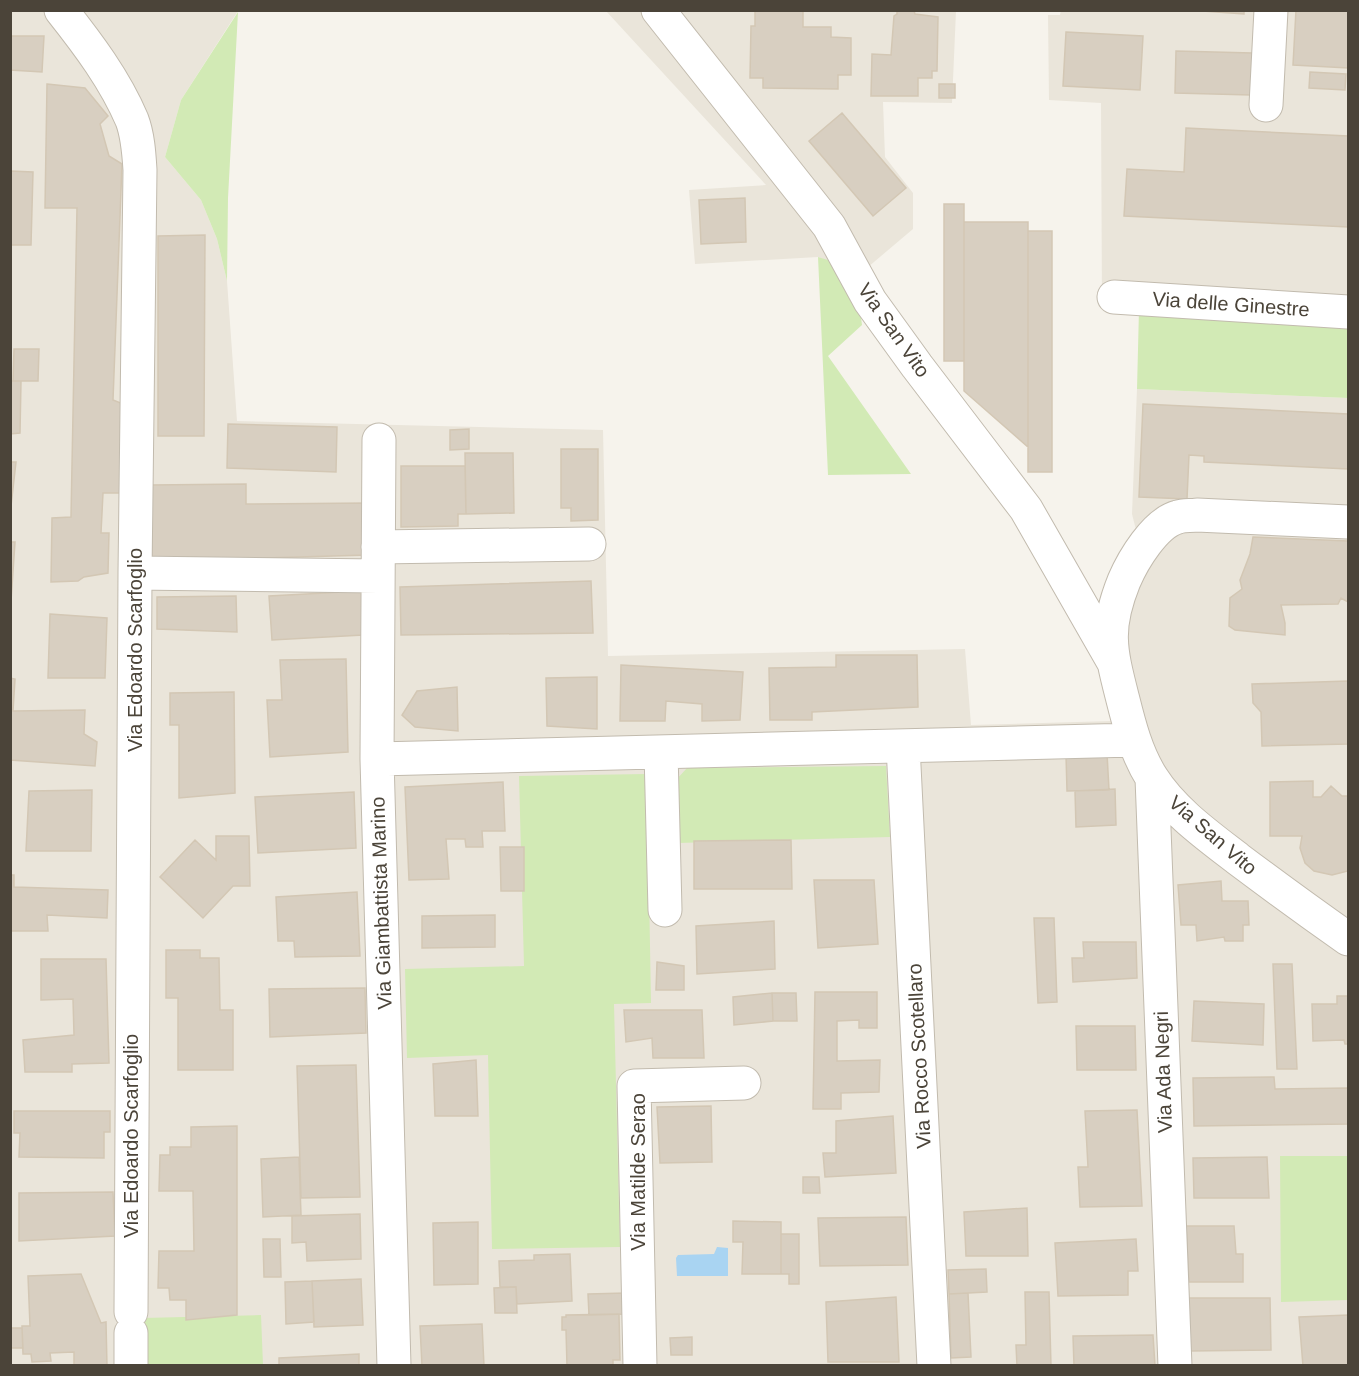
<svg xmlns="http://www.w3.org/2000/svg" width="1359" height="1376" viewBox="0 0 1359 1376" font-family="Arial,sans-serif">
  <rect width="100%" height="100%" fill="#f6f3ec"/>
  <path fill="#eae5da" d="M1061 10 1348 11V322L1102 307 1101 103 1049 100 1048 15H1060Z
    M10 11H238L181 100 165 157 201 200 217 239 227 281 237 421 603 430 608 656 965 649 971 725 1112 721 1095 618 1101 593 1137 534 1132 514 1137 389 1348 398V1365H11Z
    M606 11H956L952 103 883 102 885 157 913 193V229L861 273 818 257 695 264 689 190 766 185Z"/>
  <path fill="#d2eab5" d="M238 12 228 198 227 281 217 239 201 200 165 157 181 100Z
    M818 257 838 263 857 286 862 325 828 356 911 474 828 475Z
    M1139 309 1348 322V398L1137 389Z
    M886 766 890 837 678 843 676 780 687 768Z
    M647 774 651 1003 614 1004 620 1247 492 1249 488 1055 407 1058 405 969 524 966 519 776Z
    M1348 1156V1300L1281 1302 1280 1156Z
    M261 1315 263 1365H144L143 1318Z"/>
  <path fill="#a9d4f2" d="M717 1247 728 1248V1276H677L676 1258 678 1255 714 1254Z"/>
  <path fill="#d8cfc1" stroke="#d3c7b4" stroke-width="1.5" d="M755 10H803V27H831V37L851 38V75H838V89L763 88V78H750L751 26H755Z
    M1188 10H1244V14Z
    M1296 10H1348V68L1293 65Z
    M897 11H914L915 14 938 17 937 71H932V78H918V96H871L872 54 891 55 894 16 897 14Z
    M1066 32 1143 36 1140 90 1063 86Z
    M10 36H44L42 72 10 70Z
    M1176 51 1252 53 1251 95 1175 93Z
    M1310 72 1346 74 1345 90 1309 88Z
    M47 84 85 88 108 116 100 124 109 156 122 164 113 400 123 404 121 493H103L101 533H109L108 573 84 577 78 581 51 582 52 518 71 517 77 208H45Z
    M939 84H955V98H939Z
    M842 113 906 188 873 216 809 141Z
    M1186 128 1348 136V227L1124 216 1127 169 1184 172Z
    M10 171 33 172 31 245H10Z
    M745 198 746 242 701 244 699 200Z
    M944 204H964V361H944Z
    M964 222H1028V447L964 391Z
    M1028 231H1052V472H1028Z
    M205 235 204 436H158V236Z
    M14 349H39L38 381H13Z
    M10 381H21L20 433 10 434Z
    M1143 404 1348 414V469L1204 462V456L1189 455 1187 499 1139 497Z
    M228 424 337 427 336 472 227 468Z
    M469 429V449L450 450V430Z
    M561 449H598V520L571 521V508H561Z
    M465 453H513L514 513 466 514Z
    M10 462H16L11 506H10Z
    M401 466H465L466 514H458V526L401 527Z
    M246 484V504L368 503V555L152 561 151 485Z
    M1253 537 1348 541V602L1341 598 1338 604 1281 605 1285 623V635L1235 630 1229 626 1230 598 1242 589 1240 580 1250 554Z
    M10 542H15L10 616Z
    M591 581 593 633 401 635 400 587Z
    M362 591 363 635 272 640 269 596Z
    M236 596 237 632 157 629V597Z
    M50 614 107 618 105 678H48Z
    M836 655H917L918 707 812 712V720H770L769 668 836 667Z
    M346 659 348 752 270 757 267 700H282L280 660Z
    M621 665 743 672 740 720 702 721V704L666 701 665 721H620Z
    M597 677V729L547 726 546 678Z
    M10 678 15 679 13 711 85 710 84 734 97 742 95 766 10 760Z
    M1348 681V744L1262 746 1261 712 1253 703 1252 684Z
    M457 687 458 731 415 727 402 715 417 691Z
    M234 692 235 793 179 798V725H170V693Z
    M1107 753 1109 790 1067 791 1066 755Z
    M1313 781V797H1321L1331 786 1342 796H1348V871L1332 875 1314 871 1305 863 1300 848 1302 836H1270V782Z
    M503 782 505 831H482L483 847H466L465 839H446L449 879 409 880 405 787Z
    M1115 789 1116 825 1076 827 1075 791Z
    M92 790 91 851H26L29 791Z
    M354 792 356 848 258 853 255 797Z
    M216 836H249L250 886H233L203 918 160 877 195 840 216 860Z
    M791 840 792 889H694V841Z
    M500 847H524V891H501Z
    M10 875H14V887L108 890 107 918 47 915 48 931H10Z
    M814 880H874L878 944 818 948Z
    M1221 881 1222 901H1248L1249 925H1243V941H1225L1224 937 1197 941 1196 925H1181L1178 885Z
    M357 892 360 956 295 957 294 941H278L276 897Z
    M495 915V947L422 948V916Z
    M1034 918H1054L1057 1002 1038 1003Z
    M774 921 775 969 697 974 696 926Z
    M1083 942H1136L1137 978 1073 982 1072 958H1084Z
    M166 950H200V958H219L220 1010H233V1070H178V998H166Z
    M41 959H106L109 1063 72 1064V1072H25L23 1040 74 1035 73 999 41 1000Z
    M657 962 684 966V990H656Z
    M1273 964H1292L1297 1069H1277Z
    M365 988 366 1033 270 1037 269 989Z
    M815 992H877V1028H859V1020L837 1021V1061L880 1060 879 1092 841 1093V1109H813Z
    M772 993H796L797 1021H773Z
    M772 993 773 1021 734 1025 733 997Z
    M1337 996H1348V1044H1345L1344 1040 1313 1041 1312 1004H1337Z
    M1194 1001 1264 1004 1263 1045 1192 1041Z
    M624 1010H702L704 1058H653L652 1038 626 1042Z
    M1076 1026H1135L1136 1070H1077Z
    M476 1060 478 1116H435L433 1064Z
    M356 1065 360 1197 301 1198 297 1066Z
    M1274 1077 1275 1089 1348 1088V1124L1194 1126 1193 1078Z
    M711 1106 712 1162 660 1163 657 1107Z
    M1137 1110 1142 1206 1080 1207 1078 1167H1088L1085 1111Z
    M14 1111H110V1132H104V1158L19 1157 20 1133H14Z
    M893 1116 896 1173 825 1177 823 1153H836V1121Z
    M237 1126V1315L186 1320V1300H170L169 1288H158L159 1251H194L193 1191H159L160 1155H170V1147H191V1127Z
    M299 1157 301 1215 263 1217 261 1159Z
    M1267 1157 1269 1198H1194L1193 1158Z
    M803 1177H819L820 1193H803Z
    M113 1192 115 1236 19 1241V1193Z
    M1027 1208 1028 1256H966L964 1212Z
    M360 1214 361 1259 307 1261 306 1242 292 1243V1216Z
    M906 1217 908 1265 820 1266 818 1218Z
    M733 1221 781 1222V1274H742L743 1242H733Z
    M478 1222V1284L434 1285 433 1223Z
    M1186 1226H1234L1236 1254H1243V1282H1189Z
    M781 1234H799V1284H789V1274H781Z
    M263 1239H280L281 1277H264Z
    M1136 1239 1138 1271H1128V1295L1058 1296 1055 1243Z
    M570 1254 572 1301 517 1304 516 1287H500L499 1261 534 1260V1255Z
    M986 1269 987 1292 949 1294 948 1270Z
    M81 1274 101 1323 106 1322 107 1366H74V1352L50 1353 51 1361 32 1362 31 1354H23L22 1326H30L28 1276Z
    M361 1279 363 1325 314 1327 312 1281Z
    M312 1281 314 1322 286 1324 285 1282Z
    M516 1287 517 1313H495L494 1288Z
    M1025 1292H1049L1051 1366H1017L1016 1345H1026Z
    M626 1293 627 1314 589 1315 588 1294Z
    M968 1293 971 1357 951 1358 949 1294Z
    M896 1297 899 1362H828L826 1302Z
    M1189 1298H1270L1271 1350 1190 1351Z
    M619 1314 620 1360H613V1366H567L566 1330H562V1317H566V1315Z
    M1348 1315V1366H1303L1299 1317Z
    M482 1324 484 1366H422L420 1326Z
    M10 1328H22L23 1348H10Z
    M1153 1335 1155 1366H1074L1073 1336Z
    M692 1337V1355H671L670 1338Z
    M359 1354V1366H279V1358Z"/>
  <g fill="none" stroke-linecap="round" stroke-linejoin="round">
    <defs>
      <path id="minor" d="M61 10C88 44 115 80 132 120 138 136 139 154 140 170L135 573 131 1312
        M658 10 829 226 870 301 917 366 1026 509 1113 661
        M1266 105 1271 10
        M1114 297 1348 312
        M379 440 377 759 394 1366
        M1348 522 1197 515C1191 516 1184 515 1178 517 1155 523 1133 560 1124 581 1105 628 1110 649 1122 696 1129 724 1136 753 1152 778 1173 811 1207 835 1238 859 1274 886 1311 913 1348 939
        M378 547 589 544
        M135 573 378 576
        M903 746 934 1366
        M661 752 665 910
        M377 759 1134 740
        M1152 778 1175 1366
        M131 1333V1366
        M640 1366 634 1086 744 1083"/>
    </defs>
    <use href="#minor" stroke="#c2bbae" stroke-width="35"/>
    <use href="#minor" stroke="#fff" stroke-width="33"/>
  </g>
  <g text-anchor="middle" dominant-baseline="central" stroke-width="5" stroke-linejoin="round" paint-order="stroke">
    <g font-size="20" fill="#4b4439" stroke="#fff">
      <text transform="translate(1231 304) rotate(4)">Via delle Ginestre</text>
      <text transform="translate(894 330) rotate(55)">Via San Vito</text>
      <text transform="translate(135 650) rotate(-90)">Via Edoardo Scarfoglio</text>
      <text transform="translate(1213 835) rotate(41)">Via San Vito</text>
      <text transform="translate(381 903) rotate(-92)">Via Giambattista Marino</text>
      <text transform="translate(919 1056) rotate(-93)">Via Rocco Scotellaro</text>
      <text transform="translate(1163 1072) rotate(-92)">Via Ada Negri</text>
      <text transform="translate(131 1136) rotate(-90)">Via Edoardo Scarfoglio</text>
      <text transform="translate(638 1172) rotate(-90)">Via Matilde Serao</text>
    </g>
  </g>
  <rect width="1359" height="1376" fill="none" stroke="#4b4439" stroke-width="24"/>
</svg>
